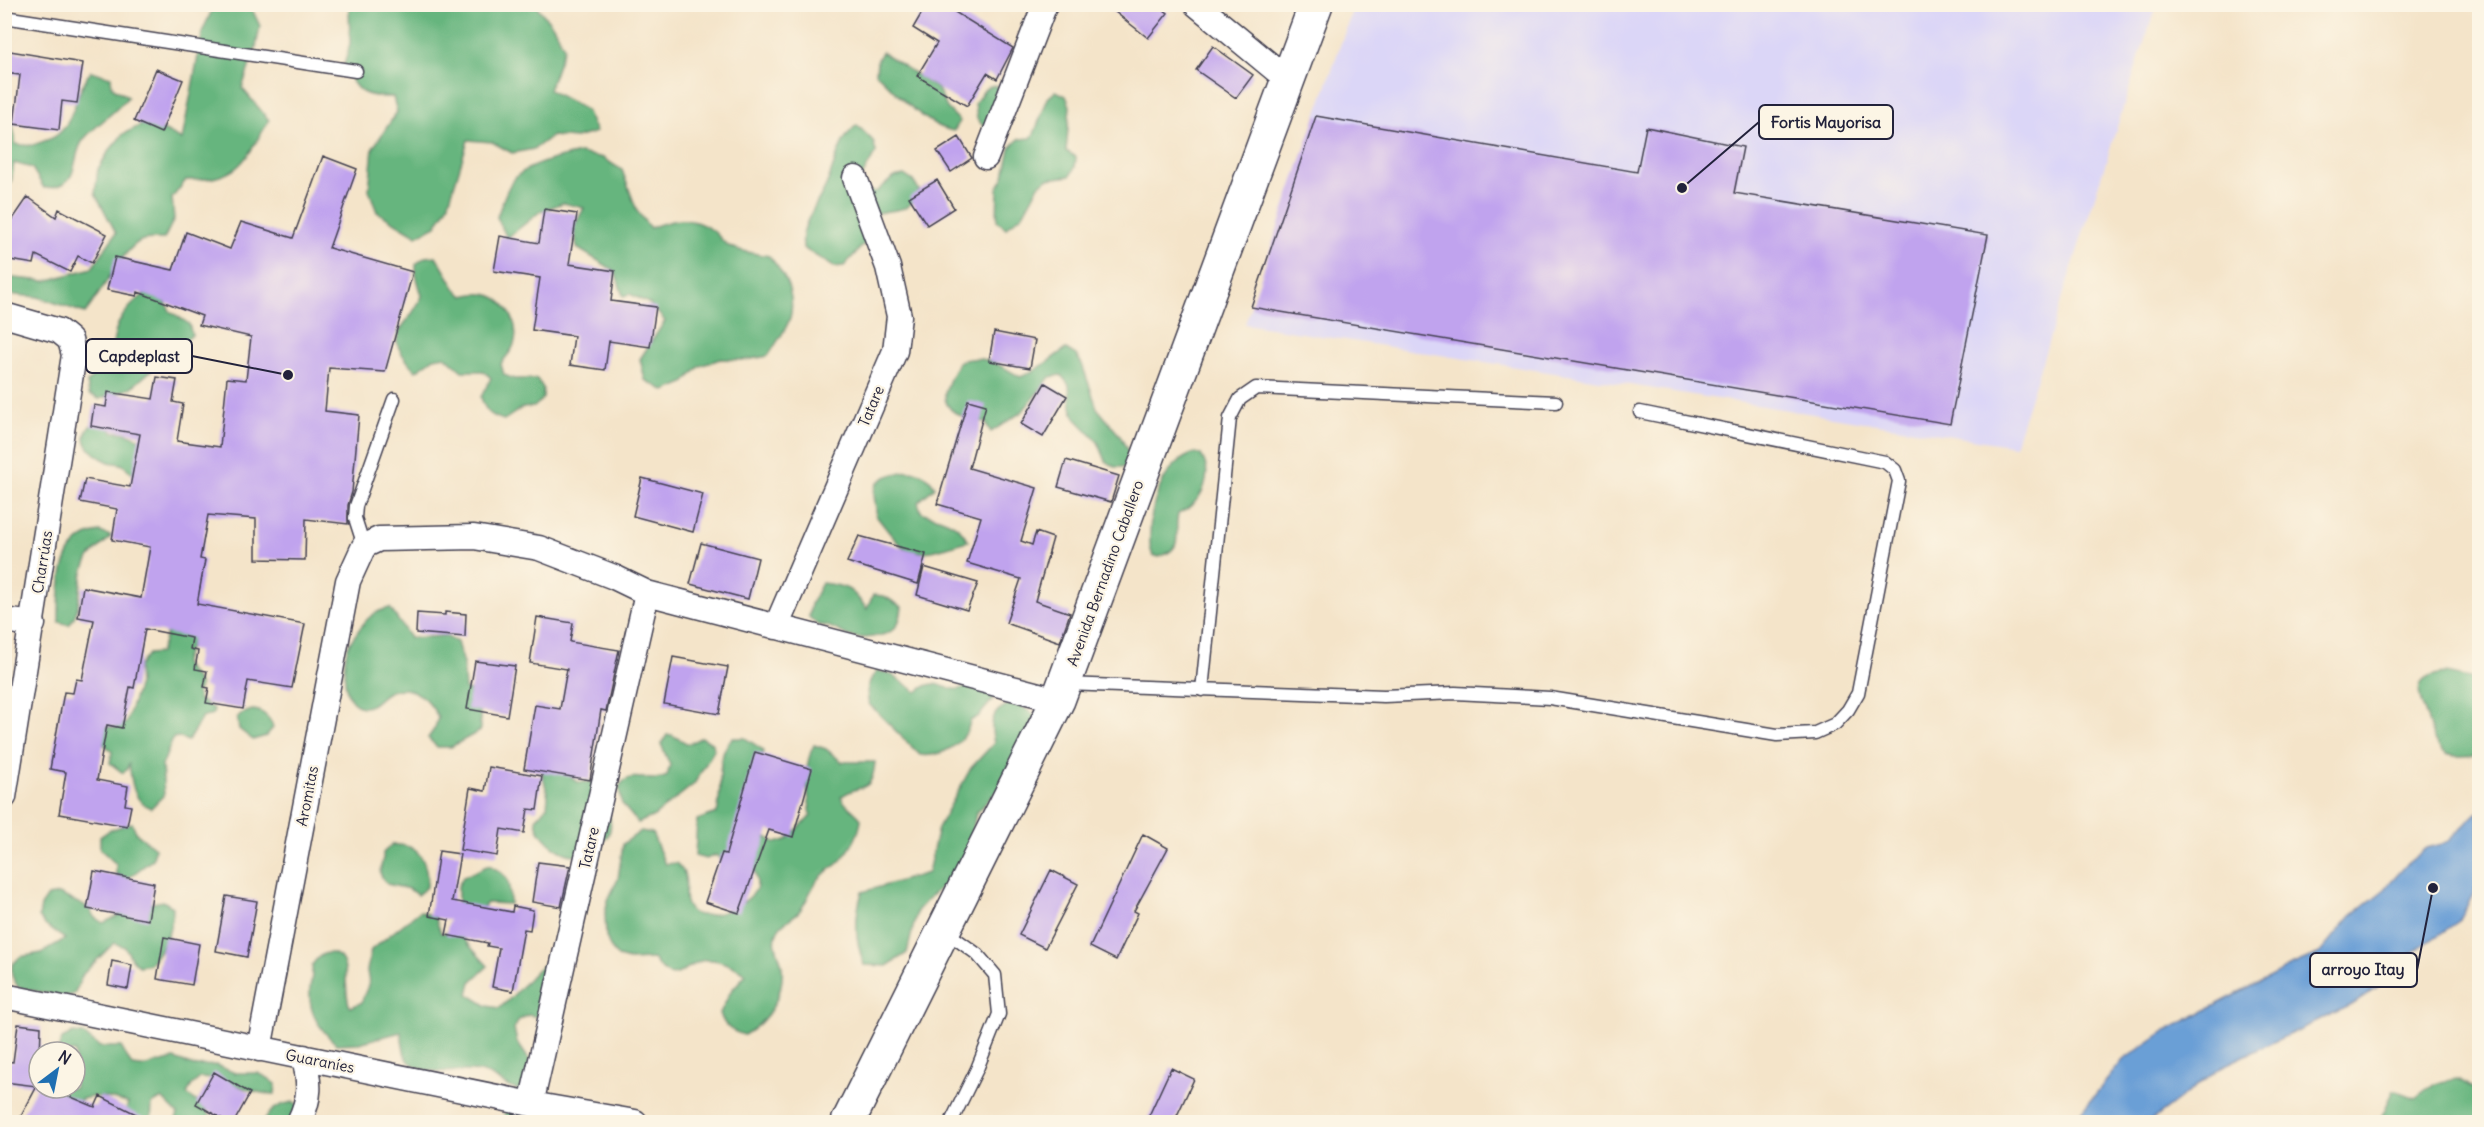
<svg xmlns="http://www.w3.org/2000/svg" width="2484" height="1127" viewBox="0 0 2484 1127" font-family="Delius,sans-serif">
  <rect width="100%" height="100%" fill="#fcf5e5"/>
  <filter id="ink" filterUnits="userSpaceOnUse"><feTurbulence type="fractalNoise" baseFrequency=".0167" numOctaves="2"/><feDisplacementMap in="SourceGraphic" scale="12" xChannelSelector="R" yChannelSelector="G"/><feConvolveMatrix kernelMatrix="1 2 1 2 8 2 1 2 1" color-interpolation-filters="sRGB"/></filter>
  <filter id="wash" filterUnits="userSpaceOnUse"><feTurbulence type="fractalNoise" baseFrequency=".008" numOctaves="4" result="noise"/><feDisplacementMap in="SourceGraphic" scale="24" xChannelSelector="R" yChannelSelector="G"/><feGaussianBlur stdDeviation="1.35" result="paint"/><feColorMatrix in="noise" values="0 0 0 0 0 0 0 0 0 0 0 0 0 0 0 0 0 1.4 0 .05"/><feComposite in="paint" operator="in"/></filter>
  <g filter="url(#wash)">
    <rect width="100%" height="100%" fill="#f4e4c9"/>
    <path fill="#dbd6f7" d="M1354 5H2156L2015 446 1245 324Z"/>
    <path fill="#66b57e" stroke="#446c5c" stroke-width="1.5" d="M222 5H245L251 7 260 26 256 47 242 88 269 120C244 162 239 181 186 180L172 198 174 219 164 239C157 239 146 238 140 241 121 252 101 294 85 313L38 297 5 294 4 277 46 281 92 268 116 233 95 193 98 169 109 151 123 134 143 124 163 130 182 140 203 30 212 10Z
      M349 5H538V8L553 26 564 47 549 90 586 110 596 132 576 138 552 136 534 149 512 153 492 142 468 140 448 206 436 226 417 236 377 212 369 190 373 148 397 112 393 97C363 97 355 93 344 65L350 44Z
      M882 52 938 89 947 108 960 121 954 131C928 128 895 92 876 73L877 61Z
      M91 71 111 77 112 87 128 97C115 113 97 124 84 139 69 157 84 188 44 188L32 168 14 163 11 183 5 193V113L13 123C12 131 17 136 15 144 33 147 32 145 47 140 75 132 73 94 91 71Z
      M991 86H997L1007 93 985 128 977 119 975 103 985 89Z
      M1056 91 1066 96 1070 106 1066 151 1076 157 1075 167 1070 176 1047 179 1039 185 1023 214 1006 228 997 221 998 187 1004 177 1010 148 1019 139 1031 138 1034 134 1048 98Z
      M857 125 873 141 876 152 860 180 865 191 876 192 894 177 904 175 913 181 919 190C908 218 894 206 872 215L875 232 844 266 834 267 803 248C803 244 802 239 803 234 807 215 820 200 827 183 836 162 839 139 857 125Z
      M580 153 603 158 622 170 637 211 650 228C672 219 690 215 712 230 718 234 722 242 729 246 741 252 756 254 769 256 784 273 796 295 790 318 786 331 775 344 768 356L745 360 720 359 700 366 684 383 665 391 645 380 640 359 665 321 650 304 630 294 623 296 615 271 577 248 574 227 584 208 563 203 541 211 507 238 497 217C502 204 507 184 518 175 534 163 561 157 580 153Z
      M436 256 455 288 463 296C472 294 483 292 492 296 510 304 522 330 512 349 509 354 504 359 501 364L504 375 514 379H537L543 388V399L534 407 522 408 504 420C490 416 485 411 481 397L491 378 483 371H462L445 356 434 358 416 371C378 331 406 333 422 296L416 275V264L425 257Z
      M147 292 165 301 170 311 189 324 192 335 131 388 99 399 89 394 87 383C92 376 99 372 104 365 114 353 113 335 118 324 124 312 136 300 147 292Z
      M1066 349 1076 355 1082 364 1097 408 1120 436 1130 455 1126 467H1115L1106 461 1098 442 1075 418 1071 407 1069 385 1061 375 1050 377 1022 412 991 432 985 422C970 420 944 415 945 394 945 387 955 370 958 362 982 352 1000 365 1020 377 1037 372 1051 358 1066 349Z
      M96 421 106 425 114 432C131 431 139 439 152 449L141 481C134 477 129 469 123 465 119 463 113 463 109 462 89 453 74 437 96 421Z
      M1195 453 1201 455C1215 477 1201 504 1178 514 1173 534 1186 548 1159 557L1153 555C1149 549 1150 543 1150 536 1150 506 1162 463 1195 453Z
      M907 471C922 471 927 475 935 487L918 502 921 512C941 519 958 521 968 541 951 545 922 558 906 549 894 542 885 526 876 516 877 507 874 501 874 493 875 476 894 474 907 471Z
      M100 532 111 536C105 544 93 551 88 560 76 581 84 608 69 625L59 622C59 590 58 537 100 532Z
      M822 583C848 586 851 588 867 609L873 595 884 596 902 607C901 614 900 623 894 629 885 637 860 640 849 636 837 631 831 625 818 625L809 617 811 604Z
      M390 608 410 638 445 636 457 642 463 664 465 689 480 695V731L451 747H437L428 738 435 728 438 717C429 700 413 683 391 691 380 694 373 711 359 706 341 700 343 661 348 647 350 641 355 636 358 631 367 618 374 611 390 608Z
      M179 619 193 639C191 646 185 655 184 662 184 668 198 678 200 687L197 693 198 699 214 709 213 714 202 717 188 741 178 737 173 738 162 766 164 795 151 808C133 803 131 779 129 763L127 769 123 773 110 763 112 752 97 737 98 725 115 728 126 723 139 684 138 667 148 654 160 653 167 632Z
      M877 671 889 673 917 692C937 675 940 691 959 689 965 688 972 684 978 682L989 689 993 699 979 716 970 721C967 743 941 758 920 755L869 704C865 690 868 682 877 671Z
      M2446 673 2479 680V755C2470 755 2456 758 2447 754 2433 746 2432 731 2427 718 2418 693 2410 677 2446 673Z
      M1010 704 1021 706 1040 718 1014 774 976 813 965 866 931 896 917 911 907 953 887 966 864 965C855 939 854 919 862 892L928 873 938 828 971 768 994 743C990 724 990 711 1010 704Z
      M252 710C262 710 271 718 273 728L266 736 253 740 239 729 237 718 241 714Z
      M667 735H672L688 744 702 737 713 744 714 750 694 784 654 816 638 823 622 804 619 787C631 767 651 786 667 776L670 765 661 744Z
      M733 738H745L763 750 764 776 757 831 776 843 786 840 811 816C808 792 802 767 814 745L826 749 842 762H875C872 797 859 782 841 797 846 807 854 810 861 819 860 833 851 849 841 860 834 868 824 872 817 881 810 890 807 901 801 909 794 919 783 920 778 930 771 943 780 954 782 966 785 994 768 1022 744 1035 731 1031 724 1027 720 1013L731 991 746 974C737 967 713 956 701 961 678 970 674 988 653 959L629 960 618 957 610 947 606 936 605 912 608 900 618 879 623 844 641 831 652 833 665 864 676 863C695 879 678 896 690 910 703 925 749 905 756 889 759 882 755 873 753 866L723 865 717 855 706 859 695 856 697 820 717 813C724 788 713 756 733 738Z
      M548 764 568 774 577 782H595C601 797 618 821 607 837 602 844 593 844 589 852 584 853 578 855 574 855 558 854 536 835 536 819L547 807 548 796 542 773Z
      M132 823 137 834 155 848 153 859 127 879 116 874V864L100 849V837L110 830Z
      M391 845C419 842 428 861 427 887L417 895 409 889 387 884C373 868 385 868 383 853Z
      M489 865C511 877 509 880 510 904L487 903 473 918 458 903V886L463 877Z
      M59 894 89 908 94 917 103 923 142 905 163 901 173 907C173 929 163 948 150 964L139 966 131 958 125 947 114 943 83 974 74 994 63 997 18 987 12 976V965L20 957 41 953 65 939 46 926 39 917 41 906 48 896Z
      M420 911 435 917 441 933 457 932 488 966 471 982 468 994 487 1006 499 1008C520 994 532 967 557 957L540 1017 528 1015 519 1020 514 1029 517 1042 530 1061 522 1090C506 1090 499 1077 484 1073 462 1066 417 1082 405 1055 403 1048 402 1039 401 1032L359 1043 336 1044C319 1028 308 1013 310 989 311 980 313 974 312 965 317 958 322 952 331 953 353 956 342 990 350 1007L361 1003 369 983 367 971 371 950Z
      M73 1033 83 1034 100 1047H121L132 1066 142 1067 174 1059 194 1066 216 1065 235 1073H258L268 1078 276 1084 275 1094C256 1095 242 1086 224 1081 217 1078 208 1079 200 1078L192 1085 187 1094 204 1107 214 1122H175L178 1114 162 1098 152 1104 151 1122H123L128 1103C108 1098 92 1092 74 1103L45 1088H75V1052H57L62 1039Z
      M2457 1079 2475 1089 2479 1087V1122H2379L2394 1090 2415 1098 2435 1083Z
      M294 1102 313 1116 315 1122H263C271 1109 279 1104 294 1102Z
      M506 1111 517 1112 533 1122H502Z"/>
    <path fill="#6a9fd6" stroke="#466088" stroke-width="1.5" d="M2479 811V883L2459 921 2400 961 2382 985 2355 1003 2221 1067 2149 1122H2073L2123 1060 2164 1032 2289 967 2319 954 2351 916 2385 889 2408 863 2427 848 2446 843Z"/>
    <g id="blocks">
      <path fill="#c0a3ee" d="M927 4H942L1013 48 997 79 987 73 967 106 917 76 937 43 913 28Z
        M1105 4H1156L1168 13 1148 38Z
        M1213 46 1253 75 1236 98 1196 70Z
        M4 50 83 63 77 103 62 101 59 130 14 124 20 75 4 73Z
        M156 69 183 80 161 133 134 121Z
        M1316 116 1637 172 1646 127 1743 147 1734 193 1988 235 1950 424 1251 307Z
        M959 137 972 158 951 172 937 151Z
        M323 156 357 169 329 248 413 272 385 372 329 368 325 411 359 415 352 492 348 505V524L306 519 305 560 256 559V519L208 515 200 559 205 560 197 604 305 624 292 688 248 681 243 709 206 703 209 688 204 687 207 671 195 669 198 651 190 649 192 638 145 629 134 688 130 687 122 728 107 725 97 780 128 786 125 805 131 806 127 826 59 814 66 772 50 769 64 692 73 693 76 679 82 680 94 620 78 617 83 587 141 598 150 547 112 540 117 509 80 502 85 479 130 487 140 434 91 426 94 405 106 407 108 392 153 399 157 377 177 380 173 402 183 404 177 441 220 447 227 378 246 380 251 337 199 325 202 316 138 292 137 296 107 290 115 257 173 270 186 232 230 249 241 222 293 238Z
        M937 180 954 208 927 225 909 197Z
        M28 197 56 217 59 209 107 234 92 263 78 256 70 272 36 255 34 264 4 259V217L13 219Z
        M544 209 577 214 569 264 615 271 611 301 656 307 650 347 609 341 605 370 570 365 574 336 532 330 540 278 494 271 500 236 539 243Z
        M994 332 1035 340 1030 368 989 361Z
        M1045 383 1067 396 1043 437 1021 424Z
        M968 400 986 405 969 468 1037 488 1021 541 1032 545 1036 532 1053 538 1035 601 1070 613 1060 642 1006 623 1021 579 967 563 981 517 937 504Z
        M1066 460 1119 476 1111 502 1058 487Z
        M642 478 703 494 693 532 633 516Z
        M859 536 926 554 918 584 847 562Z
        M701 543 758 558 748 599 690 584Z
        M924 567 978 583 967 610 917 595Z
        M445 612 466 614 465 637 416 633 417 613 445 615Z
        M537 617 573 623 570 642 619 650 606 711 601 710 590 780 524 769 535 705 560 709 567 669 530 663Z
        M673 657 728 667 719 714 664 704Z
        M475 661 515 666 507 716 467 709Z
        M755 752 812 769 793 837 769 830 739 913 705 902 722 853 726 854Z
        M489 767 542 776 537 810 528 809 524 833 501 829 497 856 460 850 470 788 485 791Z
        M1143 834 1168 848 1134 911 1138 913 1116 960 1090 947Z
        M439 851 460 854 452 901 512 912 513 906 533 910 530 930 524 929 513 991 492 987 499 948 487 946 488 943 446 935 449 920 429 916Z
        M538 862 570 866 561 907 532 902Z
        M1051 870 1078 884 1045 948 1019 935Z
        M94 871 154 883 148 920 87 909Z
        M226 896 257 901 247 957 216 951Z
        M164 937 199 944 192 985 157 979Z
        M112 961 132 965 128 989 108 985Z
        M18 1024 41 1027 39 1088H50L95 1107 100 1096 152 1122H18L37 1086 4 1082V1061L13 1062Z
        M1171 1068 1194 1079 1174 1122H1146Z
        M214 1072 250 1093 234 1122H228L196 1104Z"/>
    </g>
  </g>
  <g filter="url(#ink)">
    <use href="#blocks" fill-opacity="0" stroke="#423f50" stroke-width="1.5"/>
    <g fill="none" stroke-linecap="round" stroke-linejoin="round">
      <defs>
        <path id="lane" d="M4 17 356 71
          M364 546 355 518 356 506 394 399
          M1066 684 1384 696 1455 693 1550 698 1777 735 1815 733 1835 724 1848 710 1858 693 1899 481 1895 470 1885 462 1640 412
          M1202 690 1230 418 1240 399 1256 388 1556 402
          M945 931 977 954 995 975 999 1014 977 1069 951 1122"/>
        <path id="street" d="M1196 4 1288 80
          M986 157 1045 4
          M4 315 59 331 70 340 74 355 4 797
          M4 620 33 624
          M776 627 895 351 899 316 888 267 855 178
          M4 996 531 1104 635 1122
          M259 1049 348 581 364 546 379 539 474 537 539 548 614 577 647 593 1058 700
          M531 1104 647 593
          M299 1122C311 1097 310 1084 304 1057"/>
        <path id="primary" d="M848 1122 1058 700 1316 4"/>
      </defs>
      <use href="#lane" stroke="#423f50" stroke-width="15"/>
      <use href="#street" stroke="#423f50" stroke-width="27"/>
      <use href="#primary" stroke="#423f50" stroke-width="36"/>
      <use href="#lane" stroke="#fff" stroke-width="12"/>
      <use href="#street" stroke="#fff" stroke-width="24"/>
      <use href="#primary" stroke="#fff" stroke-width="33"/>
    </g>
  </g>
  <g text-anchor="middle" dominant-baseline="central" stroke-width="4.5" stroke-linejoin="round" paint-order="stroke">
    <g font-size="15" fill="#22223b" stroke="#fcf5e5">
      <text transform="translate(871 406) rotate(-67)">Tatare</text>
      <text transform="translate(42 562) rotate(-81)">Charrúas</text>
      <text transform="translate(1105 573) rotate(-70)">Avenida Bernadino Caballero</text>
      <text transform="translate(307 796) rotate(-79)">Aromitas</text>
      <text transform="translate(589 848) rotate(-77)">Tatare</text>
      <text transform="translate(320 1061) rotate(11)">Guaraníes</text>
    </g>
  </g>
  <path fill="none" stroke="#22223b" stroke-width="2" d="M1682 188L1759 122M288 375L192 356M2433 888L2417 970"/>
  <g fill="#22223b" stroke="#fcf5e5" stroke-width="2">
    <circle cx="1682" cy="188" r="6"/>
    <circle cx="288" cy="375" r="6"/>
    <circle cx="2433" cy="888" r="6"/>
  </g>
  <g fill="#fcf5e5" stroke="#22223b" stroke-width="2">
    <rect x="1759" y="105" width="134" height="34" rx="6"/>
    <rect x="86" y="339" width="106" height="34" rx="6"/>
    <rect x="2310" y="953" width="107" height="34" rx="6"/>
  </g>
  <g font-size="16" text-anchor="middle" font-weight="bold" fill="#22223b">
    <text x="1826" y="128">Fortis Mayorisa</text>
    <text x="139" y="362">Capdeplast</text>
    <text x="2363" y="975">arroyo Itay</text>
  </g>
  <rect width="2484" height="1127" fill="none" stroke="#fcf5e5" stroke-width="24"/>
  <g transform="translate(57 1070) rotate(32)"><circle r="28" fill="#fcf5e5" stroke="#a5a1a1" stroke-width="1.5"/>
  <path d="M0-4.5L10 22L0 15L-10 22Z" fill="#1f6fb2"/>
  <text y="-9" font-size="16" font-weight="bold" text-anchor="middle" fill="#22223b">N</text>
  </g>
</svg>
